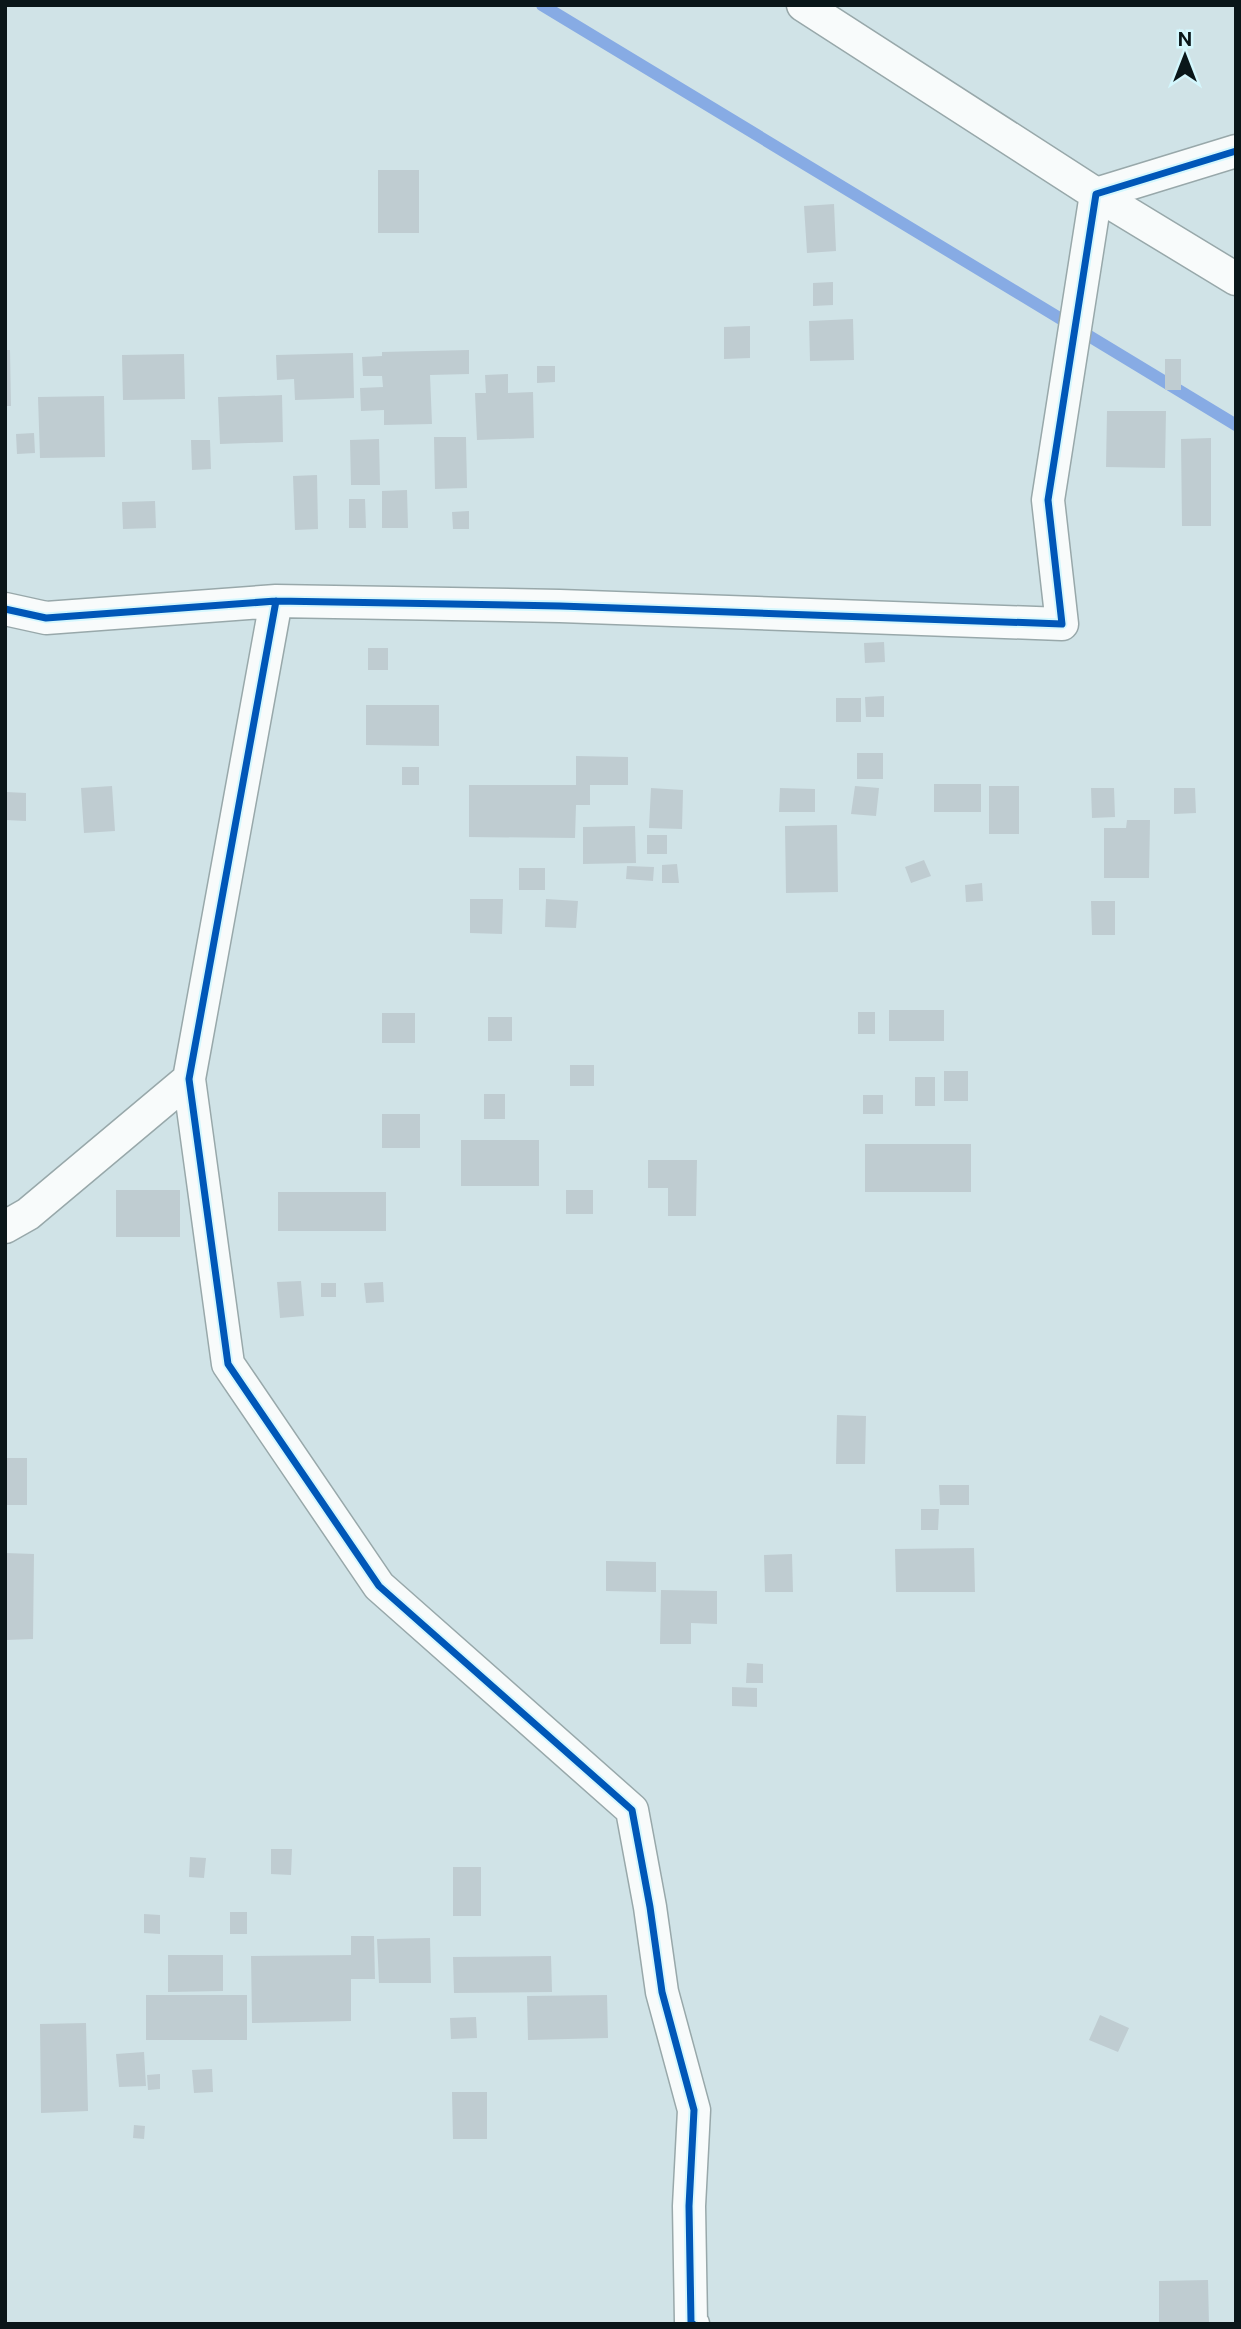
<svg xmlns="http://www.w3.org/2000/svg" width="1241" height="2329" viewBox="0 0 1241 2329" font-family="'Public Sans',sans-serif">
  <rect width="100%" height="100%" fill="#d0e3e7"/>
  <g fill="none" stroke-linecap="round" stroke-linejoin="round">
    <path stroke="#87abe4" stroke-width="12" d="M542 5 1236 425"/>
  </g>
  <path fill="#bfccd1" d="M378 170H419V233H378Z
    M834 204 836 251 807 253 804 206Z
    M833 282V305L813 306V283Z
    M853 319 854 360 810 361 809 321Z
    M750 326V358L724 359V327Z
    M5 350H10L11 406H5Z
    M469 350V374L430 375 432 424 384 425V410L361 411 360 388 383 387 382 376H363L362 357 382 356V352Z
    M353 353 354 398 295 400 294 379 277 380 276 355Z
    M184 354 185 399 123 400 122 355Z
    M1165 359H1181V390H1165Z
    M537 366H555V382L537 383Z
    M508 374V393L533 392 534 438 477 440 475 393H486L485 375Z
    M282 395 283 442 220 444 218 397Z
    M104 396 105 457 40 458 38 397Z
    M1107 411H1166L1165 468 1106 467Z
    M34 433 35 453 17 454 16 434Z
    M434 437H466L467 488 435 489Z
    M1211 438V526H1182L1181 439Z
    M379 439 380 485H351L350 440Z
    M191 440H210L211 469 192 470Z
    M317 475 318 529 295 530 293 476Z
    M407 490 408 528H382V491Z
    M349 499H365L366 528H349Z
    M155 501 156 528 123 529 122 502Z
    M469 511V529H453L452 512Z
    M884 642 885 662 865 663 864 643Z
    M368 648H388V670H368Z
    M884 696V717H866L865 697Z
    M836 698H861V722H836Z
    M366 705H439V746L366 745Z
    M857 753H883V779H857Z
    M576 756 628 757V785H590V805H576L575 838 469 837V785H576Z
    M402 767H419V785H402Z
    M934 784H981V812H934Z
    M112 786 115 831 84 833 81 788Z
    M855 786 879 788 876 816 851 814Z
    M989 786H1019V834H989Z
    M651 788 683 790 682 829 649 828Z
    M780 788 815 789V812H779Z
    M1091 788H1114L1115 817 1092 818Z
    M1174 788H1195L1196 813 1174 814Z
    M6 792 26 793V821L6 820Z
    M1127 820H1150L1149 878H1104V828H1126Z
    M837 825 838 892 786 893 785 826Z
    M635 826 636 863 583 864V827Z
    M647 835H667V854H647Z
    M924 860 931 876 911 883 905 867Z
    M677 864 679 883H662V865Z
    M627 866 654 867 653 881 626 879Z
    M519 868H545V890H519Z
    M982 883 983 901 966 902 965 885Z
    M470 899H503L502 934 470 933Z
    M546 899 578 901 576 928 545 927Z
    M1091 901H1115V935H1092Z
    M889 1010H944V1041H889Z
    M858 1012H875V1034H858Z
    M382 1013H415V1043H382Z
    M488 1017H512V1041H488Z
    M570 1065H594V1086H570Z
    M944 1071H968V1101H944Z
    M915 1077H935V1106H915Z
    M484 1094H505V1119H484Z
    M863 1095H883V1114H863Z
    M382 1114H420V1148H382Z
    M461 1140H539V1186H461Z
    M865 1144H971V1192H865Z
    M648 1160H697L696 1216H668V1188H648Z
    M116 1190H180V1237H116Z
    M566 1190H593V1214H566Z
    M278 1192H386V1231H278Z
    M301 1281 304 1316 280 1318 277 1282Z
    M383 1282 384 1302 366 1303 364 1283Z
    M321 1283H336V1297H321Z
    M837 1415 866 1416 865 1464H836Z
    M5 1458H27V1505H5Z
    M939 1485H969V1505H940Z
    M921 1509H939L938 1530H921Z
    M974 1548 975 1592H896L895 1549Z
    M5 1553 34 1554 33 1639 6 1640Z
    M792 1554 793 1592H765L764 1555Z
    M606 1561 656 1562V1592L606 1591Z
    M661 1590 717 1591V1624L691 1623V1644H660Z
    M747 1663 763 1664V1683H746Z
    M732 1687 757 1688V1707L732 1706Z
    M271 1849H292L291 1875 271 1874Z
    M190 1857 206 1858 204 1878 189 1877Z
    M453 1867H481V1916H453Z
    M230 1912H247V1934H230Z
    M144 1914 160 1915V1934L144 1933Z
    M351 1936H374L375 1979H351V2021L252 2023 251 1956 351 1955Z
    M430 1938 431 1983H379L377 1939Z
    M168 1955H223V1991L168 1992Z
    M551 1956 552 1992 454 1993 453 1957Z
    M146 1995H247V2040H146Z
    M607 1995 608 2038 528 2040 527 1996Z
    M1100 2015 1129 2028 1118 2052 1089 2040Z
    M476 2017 477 2038 451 2039 450 2018Z
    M86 2023 88 2111 41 2113 40 2024Z
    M144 2052 146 2086 119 2087 116 2054Z
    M212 2069 213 2092 194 2093 192 2070Z
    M160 2074V2089L148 2090 147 2075Z
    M452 2092H487V2139H453Z
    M134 2125 145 2126 144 2139 133 2138Z
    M1208 2280 1209 2324H1159V2281Z"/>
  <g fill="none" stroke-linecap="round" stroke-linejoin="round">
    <defs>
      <path id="minor" d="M803 5 1096 194 1236 279
        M276 601 189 1079 228 1364 379 1586 632 1810 650 1907 662 1992 694 2110 689 2206 691 2322 693 2324
        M5 609 46 618 276 601 560 606 1062 624 1048 500 1096 194 1236 151
        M5 1227 28 1214 189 1079"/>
    </defs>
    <use href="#minor" stroke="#98a8aa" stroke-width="35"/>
    <use href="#minor" stroke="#f8fbfb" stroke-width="32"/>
    <defs>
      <path id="cycleway" d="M276 601 189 1079 228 1364 379 1586 632 1810 650 1907 662 1992 694 2110 689 2206 691 2322 693 2324
        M5 609 46 618 276 601 560 606 1062 624 1048 500 1096 194 1236 151"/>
    </defs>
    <use href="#cycleway" stroke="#d4f7fd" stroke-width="11"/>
    <use href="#cycleway" stroke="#0057b8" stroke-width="7"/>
  </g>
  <rect width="1241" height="2329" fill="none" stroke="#0a1619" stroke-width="14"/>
  <g transform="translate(1185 56)" stroke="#d4f7fd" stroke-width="5" paint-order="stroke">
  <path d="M0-5L12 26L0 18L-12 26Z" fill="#0a1619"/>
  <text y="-10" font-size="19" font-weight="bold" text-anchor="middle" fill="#0a1619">N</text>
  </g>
</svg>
